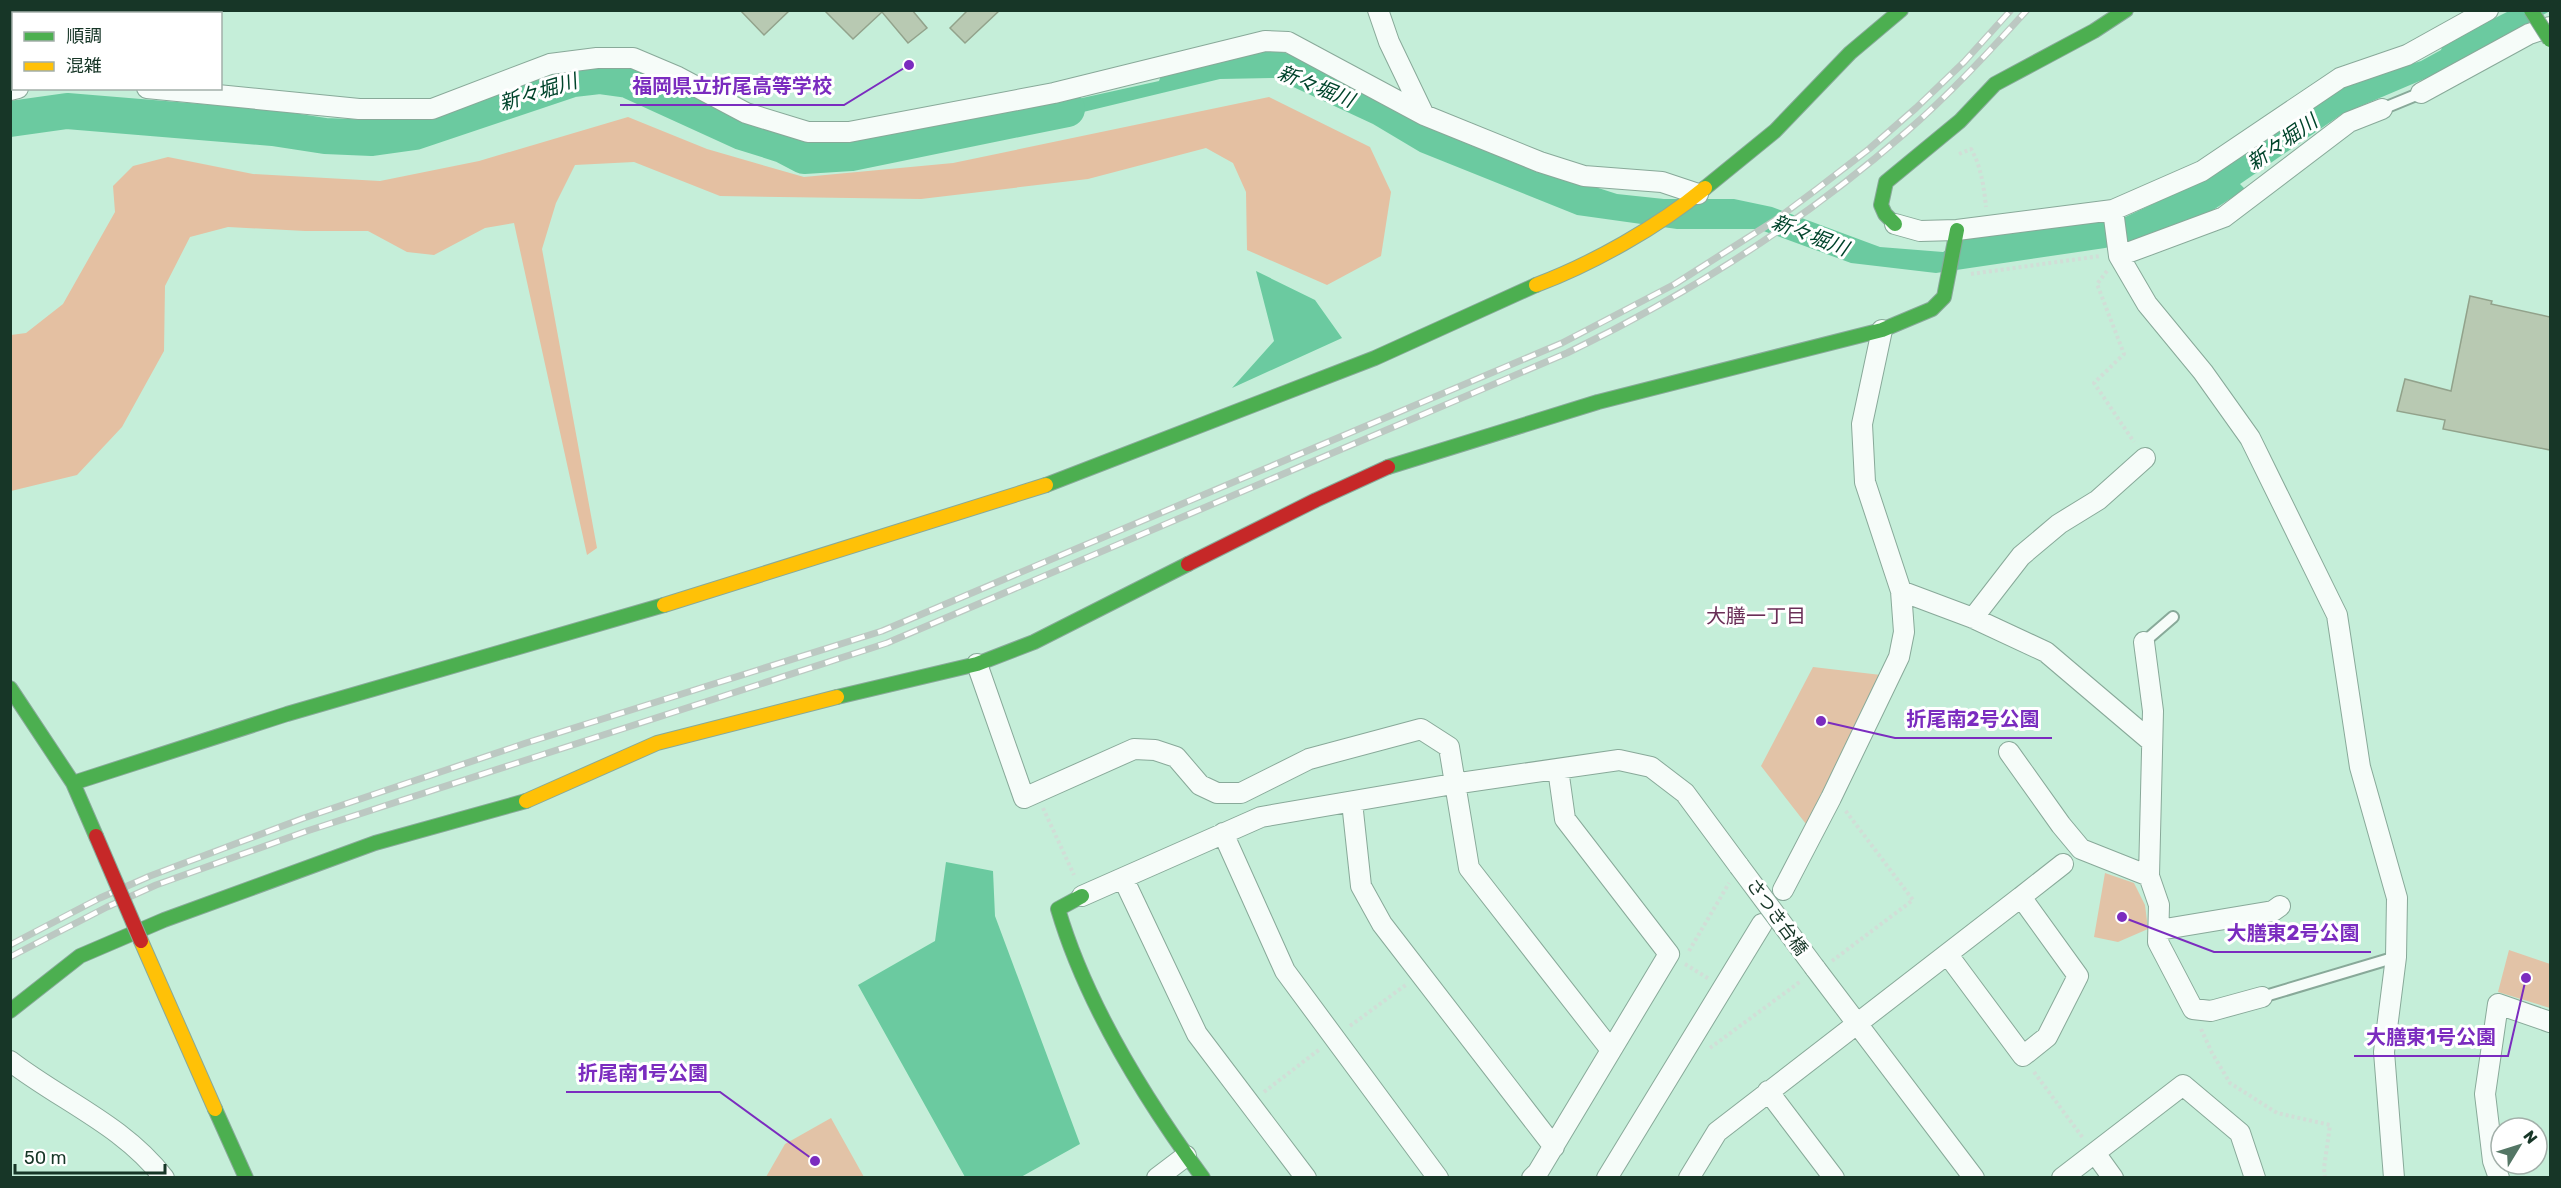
<svg xmlns="http://www.w3.org/2000/svg" width="2561" height="1188" viewBox="0 0 2561 1188" font-family="Rubik,'Noto Sans JP',sans-serif">
  <rect width="100%" height="100%" fill="#c5eed9"/>
  <path fill="#e2c3a7" d="M1813 667 1881 675 1806 824 1761 766Z
    M2105 873 2134 883 2145 905 2148 929 2118 942 2094 937Z
    M2509 950 2550 964V1008L2498 992Z
    M831 1118 864 1177H766L785 1144Z"/>
  <path fill="#e4c0a2" d="M1269 97 1370 147 1391 192 1381 256 1327 285 1247 250 1246 192 1233 163 1206 148 1088 179 921 199 720 196 634 162 575 165 556 203 542 249 597 548 587 555 514 223 485 228 434 255 407 252 368 231H305L228 227 190 237 165 286 164 351 122 427 77 475 11 491V335L26 333 63 304 115 212 113 186 133 166 168 157 253 174 380 181 479 161 628 117 707 149 804 177 953 163Z"/>
  <path fill="#6bcaa0" d="M2509 11H2550L2436 74 2342 114 2240 184 2245 189 2207 214 2170 232 2105 248 1936 273 1851 263 1758 229H1677L1577 215 1420 152 1373 124 1274 78 1220 79 1021 127 1019 112 1159 81 1162 73 1272 49 1295 56 1542 170 1617 194 1664 199H1734L1772 207 1880 247 1943 252 1967 238 2121 219 2210 177 2345 85 2421 61 2441 50 2443 44Z
    M1256 271 1315 300 1342 338 1232 388 1274 341Z
    M946 862 993 871 995 916 1080 1144 1021 1177H965L858 985 935 941Z"/>
  <g fill="none" stroke-linecap="round" stroke-linejoin="round">
    <path stroke="#6bcaa0" stroke-width="36" d="M10 119 67 111 273 128 325 136 372 138 415 132 573 79 599 76 628 80 742 132 783 145 804 156 851 153 1067 109"/>
  </g>
  <path fill="#b8c9b2" stroke="#92a28b" stroke-width="1.5" d="M740 10H790L764 35Z
    M824 10H912L927 28 908 43 882 12 853 39Z
    M968 10H1000L965 43 950 28Z
    M2470 296 2492 301 2491 304 2550 317V450L2443 429 2445 420 2397 411 2405 379 2451 391Z"/>
  <g fill="none" stroke-linecap="round" stroke-linejoin="round">
    <defs>
      <path id="lane" d="M2382 109 2421 93
        M2144 642 2173 617
        M2262 997 2396 957"/>
      <path id="street" d="M1378 10 1389 42 1424 115
        M147 88 359 109H432L550 64 597 58H633L678 77 746 113 808 132H849L1054 93 1265 41 1288 42 1424 115 1540 162 1584 176 1662 182 1698 194
        M10 90 18 88
        M2421 93 2529 34 2550 27
        M2113 210 2119 256 2147 304 2203 372 2250 438 2337 615 2360 767 2397 898 2396 957 2384 1052 2394 1178
        M1895 224 1920 231 1957 230 2113 210 2202 171 2340 78 2407 55 2488 10
        M2119 256 2224 217 2349 122 2382 109
        M1901 591 1973 618 2046 652 2152 742
        M1973 618 2021 556 2059 524 2098 500 2145 458
        M2144 642 2153 711 2149 876 2159 905 2158 942 2193 1009 2211 1011 2262 997
        M977 664 1024 798 1134 749 1155 750 1176 757 1200 785 1217 793H1241L1309 759 1421 729 1449 747 1469 868 1611 1050
        M2009 752 2061 825 2081 849 2149 876
        M1352 802 1361 886 1382 924 1554 1147
        M1223 833 1285 971 1438 1178
        M1123 878 1197 1034 1306 1178
        M1783 890 1831 798 1899 657 1904 632 1901 591 1865 482 1862 424 1882 330
        M1082 896 1261 817 1453 784 1619 760 1651 767 1685 793 1739 866
        M2021 897 2063 864
        M2159 930 2273 911 2280 906
        M1815 968 1974 1178
        M10 1061C62 1101 123 1125 164 1178
        M1768 1091 1834 1178
        M2095 1153 2113 1178
        M1157 1178 1186 1156
        M1532 1178 1538 1172 1669 954 1565 819 1558 769
        M1607 1178 1762 924
        M1689 1178 1717 1132 2021 897 2078 976 2047 1037 2023 1056 1948 955
        M2062 1178 2183 1085 2240 1133 2255 1178
        M2499 1178 2493 1161 2485 1094 2498 1004 2550 1022"/>
      <path id="fast" d="M1705 188 1775 131 1850 53 1901 10
        M1895 224 1885 214 1881 205 1886 182 1960 121 1995 84 2094 31 2126 10
        M1388 467 1598 402 1882 330 1932 309 1944 297 1957 230
        M1046 485 1375 358 1536 285
        M10 688 73 783 96 836
        M837 697 977 664 1034 642 1188 564
        M73 783 287 714 664 605
        M1082 896 1058 909C1086 1004 1145 1099 1203 1178
        M10 1011 80 956 164 920 375 843 526 801
        M215 1109 246 1178"/>
      <path id="slow" d="M1536 285C1592 264 1658 227 1705 188
        M664 605 1046 485
        M526 801 657 743 837 697
        M141 941 215 1109"/>
      <path id="jam" d="M1188 564 1316 500 1388 467"/>
    </defs>
    <use href="#lane" stroke="#88a999" stroke-width="14"/>
    <use href="#street" stroke="#88a999" stroke-width="22"/>
    <use href="#fast" stroke="#88a999" stroke-width="16"/>
    <use href="#slow" stroke="#88a999" stroke-width="16"/>
    <use href="#jam" stroke="#88a999" stroke-width="16"/>
    <path stroke="#d1ded7" stroke-width="4" stroke-dasharray="3 3" stroke-linecap="butt" d="M1959 154 1971 149C1981 166 1984 187 1986 207
      M2107 271 2097 284 2124 354 2094 383 2134 442
      M1971 274 2100 256
      M1043 808 1074 875
      M1689 951 1729 883
      M1832 961 1913 900 1845 810
      M1685 964 1709 979
      M1350 1026 1407 984
      M2201 1029 2212 1053 2230 1083 2277 1113 2330 1125 2324 1168 2325 1178
      M1710 1048 1801 981
      M2034 1072 2083 1138
      M1264 1092 1320 1049"/>
    <use href="#lane" stroke="#f6fcf9" stroke-width="10"/>
    <use href="#street" stroke="#f6fcf9" stroke-width="20"/>
    <use href="#fast" stroke="#4caf50" stroke-width="14"/>
    <use href="#slow" stroke="#ffc107" stroke-width="14"/>
    <use href="#jam" stroke="#c62828" stroke-width="14"/>
    <defs>
      <path id="rail" d="M10 945 100 898 150 876 304 818 526 743 882 631 1562 343 1675 284 1774 221 1817 189 1869 149 1916 108 1964 62 2011 10
        M10 957 107 907 156 885 307 831 887 643 1567 353C1689 294 1803 222 1905 133 1949 95 1988 53 2027 10"/>
    </defs>
    <use href="#rail" stroke="#bcc8c2" stroke-width="7"/>
    <use href="#rail" stroke="#fff" stroke-width="4.5" stroke-dasharray="14" stroke-linecap="butt"/>
    <defs>
      <path id="street-bridge" d="M1739 866 1815 968"/>
      <path id="fast-bridge" d="M2531 10 2550 40"/>
      <path id="jam-bridge" d="M96 836 141 941"/>
    </defs>
    <use href="#street-bridge" stroke="#88a999" stroke-width="22" stroke-linecap="butt"/>
    <use href="#fast-bridge" stroke="#88a999" stroke-width="16" stroke-linecap="butt"/>
    <use href="#jam-bridge" stroke="#88a999" stroke-width="16" stroke-linecap="butt"/>
    <use href="#street-bridge" stroke="#f6fcf9" stroke-width="20"/>
    <use href="#fast-bridge" stroke="#4caf50" stroke-width="14"/>
    <use href="#jam-bridge" stroke="#c62828" stroke-width="14"/>
  </g>
  <g text-anchor="middle" dominant-baseline="central" stroke-width="6" stroke-linejoin="round" paint-order="stroke">
    <g font-size="18" fill="#173627" stroke="#fff">
      <text transform="translate(1777 917) rotate(54)">さつき台橋</text>
    </g>
    <g font-size="20" font-style="italic" fill="#00442b" stroke="#fff">
      <text transform="translate(1316 86) rotate(22)">新々堀川</text>
      <text transform="translate(538 92) rotate(-17)">新々堀川</text>
      <text transform="translate(2282 142) rotate(-35)">新々堀川</text>
      <text transform="translate(1810 235) rotate(21)">新々堀川</text>
    </g>
    <g font-size="20" fill="#692e56" stroke="#fff">
      <text x="1756" y="616">大膳一丁目</text>
    </g>
  </g>
  <path fill="none" stroke="#7b2cbf" stroke-width="2" d="M909 65L844 105H620M1821 721L1895 738H2052M2122 917L2214 952H2371M2526 978L2508 1056H2354M815 1161L720 1092H566"/>
  <g fill="#7b2cbf" stroke="#fff" stroke-width="2">
    <circle cx="909" cy="65" r="6"/>
    <circle cx="1821" cy="721" r="6"/>
    <circle cx="2122" cy="917" r="6"/>
    <circle cx="2526" cy="978" r="6"/>
    <circle cx="815" cy="1161" r="6"/>
  </g>
  <g font-size="20" text-anchor="middle" font-weight="bold" fill="#7b2cbf" stroke="#fff" stroke-width="6" stroke-linejoin="round" paint-order="stroke">
    <text x="732" y="93">福岡県立折尾高等学校</text>
    <text x="1973" y="726">折尾南2号公園</text>
    <text x="2293" y="940">大膳東2号公園</text>
    <text x="2431" y="1044">大膳東1号公園</text>
    <text x="643" y="1080">折尾南1号公園</text>
  </g>
  <rect width="2561" height="1188" fill="none" stroke="#173627" stroke-width="24"/>
  <rect x="12" y="12" width="210" height="78" fill="#ffffff" stroke="#a2afa9" stroke-width="1.5"/>
  <rect x="24" y="32" width="30" height="9" fill="#4caf50" stroke="#a2afa9" stroke-width="1.5"/>
  <text x="66" y="42" font-size="18" fill="#173627">順調</text>
  <rect x="24" y="62" width="30" height="9" fill="#ffc107" stroke="#a2afa9" stroke-width="1.5"/>
  <text x="66" y="72" font-size="18" fill="#173627">混雑</text>
  <g transform="translate(2519 1146) rotate(52)"><circle r="28" fill="#ffffff" stroke="#a2afa9" stroke-width="1.5"/>
  <path d="M0-4.5L10 22L0 15L-10 22Z" fill="#547665"/>
  <text y="-9" font-size="16" font-weight="bold" text-anchor="middle" fill="#173627">N</text>
  </g>
  <path d="M15 1164v9h150v-9" fill="none" stroke="#173627" stroke-width="3"/>
  <text x="24" y="1164" font-size="18" fill="#173627" stroke="#ffffff" stroke-width="4.5" paint-order="stroke">50 m</text>
</svg>
